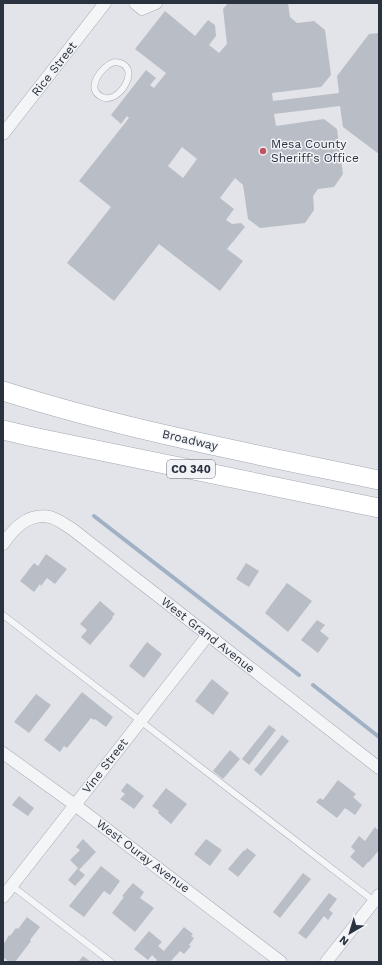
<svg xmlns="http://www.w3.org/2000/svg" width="382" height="965" viewBox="0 0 382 965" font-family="'Work Sans',sans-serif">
  <rect width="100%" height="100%" fill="#e2e4e9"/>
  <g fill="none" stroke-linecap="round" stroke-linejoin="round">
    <path stroke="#a0b1c5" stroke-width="4" d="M94 516 299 675
      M313 685 379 737"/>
  </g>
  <path fill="#b9bdc5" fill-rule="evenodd" d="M228 3H288L290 17 297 23 314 21 325 30 331 75 321 87 272 93 273 101 339 93 337 76 369 34 379 33V154L343 127 340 106 274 114 276 126 324 119 337 129 343 174 334 187 318 189 313 196 314 210 305 223 260 228 248 219 243 185 235 178 220 198 234 209 226 220 232 224 241 223 245 227 227 249 243 261 220 291 159 244 114 301 67 263 111 207 79 181 129 118 127 116 121 124 111 115 146 70 156 78 150 85 154 88 166 73 135 49 165 11 195 36 208 20 215 25 216 36 209 45 219 53 227 44 223 9ZM182 147 197 159 183 178 168 166Z
    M46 554 67 569 55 584 47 578 41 586 40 584 34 592 20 581 34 563 38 566Z
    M246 563 259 571 249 587 236 579Z
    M287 583 312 601 288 632 265 613Z
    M100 601 115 614 112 617 113 618 90 645 81 637 87 630 80 624Z
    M317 620 325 625 320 631 329 638 318 653 301 640Z
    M147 642 162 654 144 678 129 666Z
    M212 679 229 693 213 715 195 701Z
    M82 692 113 717 106 727 95 719 94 720 91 718 67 748 64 746 60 752 44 740Z
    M36 694 51 705 29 733 14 722Z
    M269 725 276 730 249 765 242 759Z
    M282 735 289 741 261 776 254 770Z
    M230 750 240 759 223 779 213 771Z
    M338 780 356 794 353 797 362 805 355 815 345 808 337 818 316 802 320 798 323 800Z
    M127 783 144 796 134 809 120 799 125 794 121 791Z
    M166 788 187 804 171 824 158 813 159 811 152 806Z
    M19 796 34 808 28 816 12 805Z
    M375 827 379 831V850L369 862H368L363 868 350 857 355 851 351 847 359 836 365 841Z
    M83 839 96 852 79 870 85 875 75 886 68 880 78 868 70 860 80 850 76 847Z
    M206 839 222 850 210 866 194 854Z
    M247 848 256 855 238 877 228 869 244 850 245 851Z
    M101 866 120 881 110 895 104 891 84 917 69 906Z
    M303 873 311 879 280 918 273 912Z
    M133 883 144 892 140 898 154 908 135 932 112 913 124 897 122 896Z
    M329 893 337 899 329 910 333 913 328 920 324 916 306 939 298 933Z
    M27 917 40 927 30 940 31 941 15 962H9L3 957V945L9 935 10 936 16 928 18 929Z
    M184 927 193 934 191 936 194 938 189 945 191 946 184 954 180 951 170 962H155L157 960 152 955 148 960 134 949 149 931 162 942 158 946 164 951Z
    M83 956 91 962H81L79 961Z"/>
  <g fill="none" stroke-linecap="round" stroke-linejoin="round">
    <defs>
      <path id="service" d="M114 62C145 63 119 106 102 97 84 89 102 66 114 62Z
        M3 615 374 901
        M12 886 111 962"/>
      <path id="minor" d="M135 3 142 9 156 3
        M3 134 105 3
        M3 544C14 528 28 513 50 517 58 519 65 525 72 529L379 768
        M3 753 75 805 281 962
        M3 897 208 635
        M326 962 379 895"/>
      <path id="primary" d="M3 391C126 430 253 454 379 480
        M3 430 33 437 379 508"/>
    </defs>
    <use href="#service" stroke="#a7abb3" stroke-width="7"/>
    <use href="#minor" stroke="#a7abb3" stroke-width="13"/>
    <use href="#primary" stroke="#a2a8b3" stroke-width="20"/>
    <use href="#service" stroke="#f4f5f7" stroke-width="6"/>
    <use href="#minor" stroke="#f4f5f7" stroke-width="12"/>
    <use href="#primary" stroke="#fff" stroke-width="19"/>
  </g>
  <circle fill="#c05461" stroke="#f1f3f6" stroke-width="1.5" cx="263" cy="151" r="4"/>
  <g text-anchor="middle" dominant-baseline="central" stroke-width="3" stroke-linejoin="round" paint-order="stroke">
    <rect fill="#f1f3f6" stroke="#666c76" stroke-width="1" x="167" y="460" width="48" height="18" rx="3"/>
    <g font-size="11" font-weight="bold" fill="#2b323f">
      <text x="191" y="469">CO 340</text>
    </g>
    <g font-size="12" fill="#2b323f" stroke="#f1f3f6">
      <text transform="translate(54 69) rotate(-52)">Rice Street</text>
      <text transform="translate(190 440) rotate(13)">Broadway</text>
      <text transform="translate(208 635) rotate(38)">West Grand Avenue</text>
      <text transform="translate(105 766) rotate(-52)">Vine Street</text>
      <text transform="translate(143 856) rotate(37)">West Ouray Avenue</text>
    </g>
    <g font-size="12" fill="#2b323f" stroke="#f1f3f6" text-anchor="start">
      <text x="271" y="144">Mesa County<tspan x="271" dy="14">Sheriff's Office</tspan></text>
    </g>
  </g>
  <rect width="382" height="965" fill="none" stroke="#2b323f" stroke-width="8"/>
  <g transform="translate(350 933) rotate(218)" stroke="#f1f3f6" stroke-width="3" paint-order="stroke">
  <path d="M0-3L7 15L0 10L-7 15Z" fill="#2b323f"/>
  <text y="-6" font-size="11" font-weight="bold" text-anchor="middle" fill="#2b323f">N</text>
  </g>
</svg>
